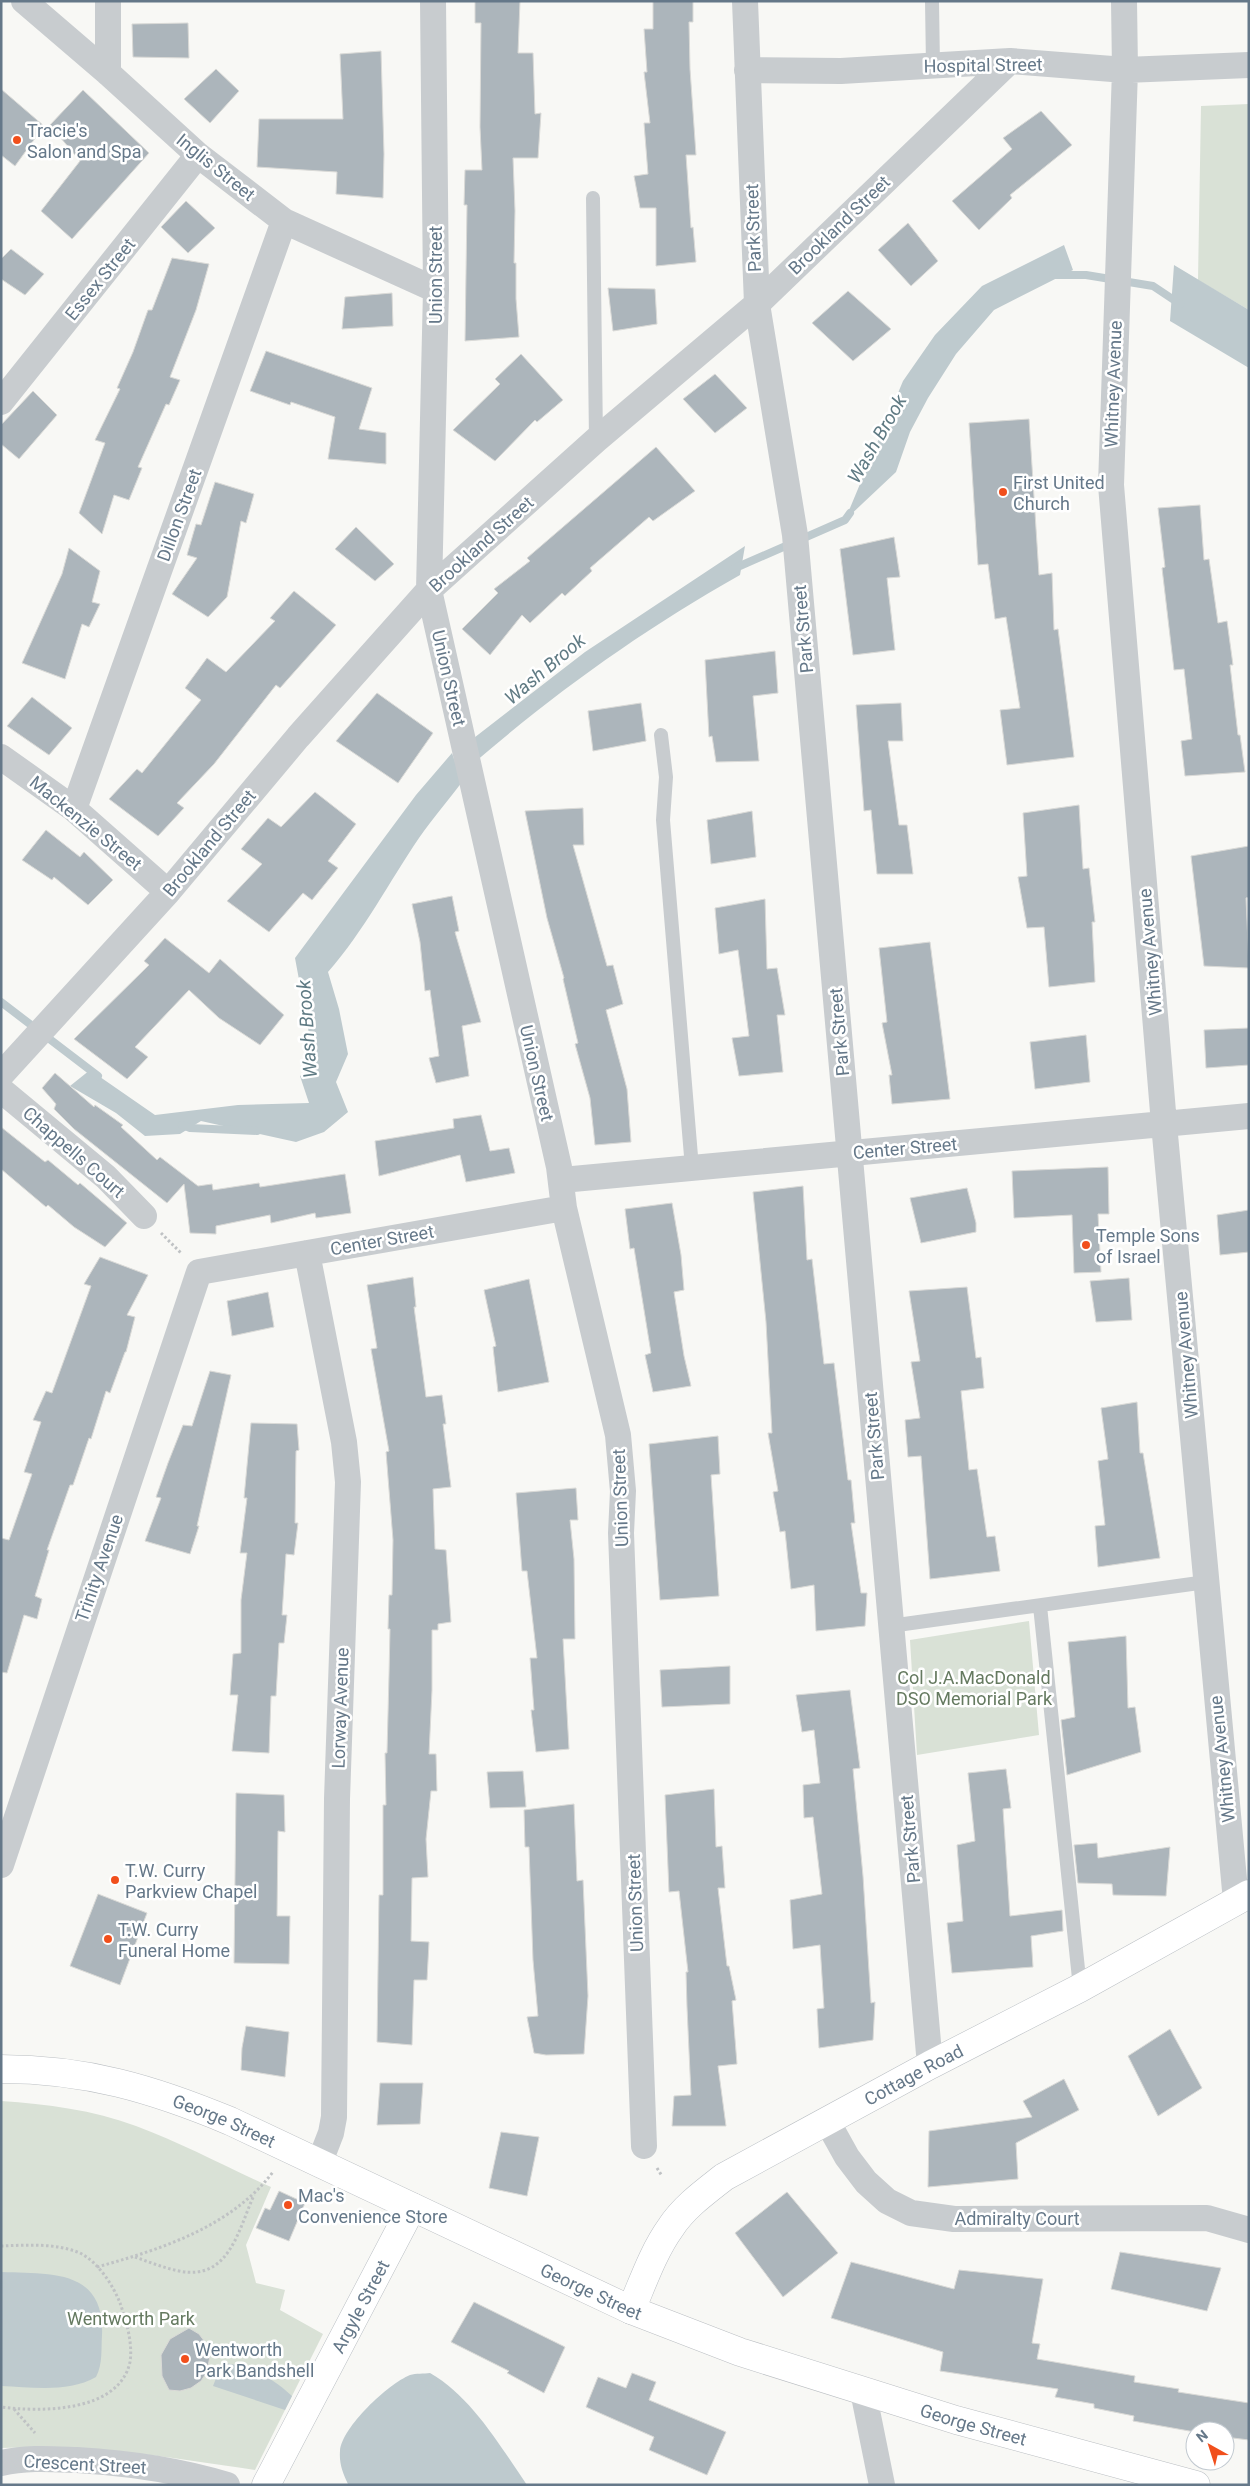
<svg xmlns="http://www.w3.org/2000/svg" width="1250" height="2486" viewBox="0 0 1250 2486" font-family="Roboto,sans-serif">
  <rect width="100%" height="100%" fill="#f8f8f5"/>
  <path fill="#d9e1d6" d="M1249 104V310L1198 280 1201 106Z
    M1029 1621 1039 1735 917 1755 910 1640Z
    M1 2101C47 2104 93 2110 136 2126 182 2143 226 2167 271 2187L246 2245 256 2283 285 2290 280 2310 323 2334 255 2470C167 2457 91 2444 1 2448Z"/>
  <path fill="#becace" d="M1064 245 1073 270 994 310 956 354 928 398 910 432 896 472 845 520 903 381 935 335 982 286Z
    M1174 265 1249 310V368L1170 321Z
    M745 546 740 575C643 630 560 689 475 762L470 741 585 652Z
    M452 753 462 782C448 801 432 819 419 838 389 882 364 931 328 972L339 1009 348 1054 336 1082 348 1112 324 1132 296 1142 201 1121 180 1134 145 1136 116 1113 70 1086 90 1070 155 1115 238 1105 309 1103 300 1076 315 1066 295 958 416 795Z
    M1 2272C49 2274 105 2268 102 2335 101 2348 103 2364 96 2377 68 2393 32 2387 1 2386Z
    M222 2363C250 2365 271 2377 292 2396L285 2410 213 2386Z
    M430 2373C472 2397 500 2446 527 2485L348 2484C343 2473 339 2464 340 2451 342 2427 388 2384 410 2375 416 2373 424 2374 430 2373Z"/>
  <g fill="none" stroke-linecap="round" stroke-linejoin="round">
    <path stroke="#becace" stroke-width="8" d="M1053 275H1086L1153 286 1180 304
      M733 569 845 520 850 513
      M1 1002 98 1076
      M182 1125 190 1128 257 1131"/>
  </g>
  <path fill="#acb5bb" stroke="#dadad7" d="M475 1H520L518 53H533L535 114 541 113 538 158H513L515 211 514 263H516V299L519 337 465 341 467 205H464L465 170H482L480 127 481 23H475Z
    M653 1H693V22H689L690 69 696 155H686L691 228 693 227 696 262 656 266V208H640L634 176 648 174 644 123H650L644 72H647L644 29H653Z
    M188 23 189 58 133 57 132 24Z
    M381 51 384 154 383 198 336 194 337 172 257 167 259 119H343L340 54Z
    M216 69 239 91 210 123 184 99Z
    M1 89 44 126 15 166 1 155Z
    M83 90 149 153 72 239 41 211 80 161 50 125Z
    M1041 111 1072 145 1010 195 1012 198 979 230 952 201 1012 149 1003 138Z
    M186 201 215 228 188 253 161 227Z
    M908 223 938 261 911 286 878 250Z
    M11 249 44 274 25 295 1 279V259Z
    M172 258 209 264 196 310 170 377 180 380 169 405 166 404 138 467 142 468 129 500 114 495 102 534 79 513 105 443 95 440 120 389 117 388 133 352 148 310H152Z
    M608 288 655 289 657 324 613 331Z
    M848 291 891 329 853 361 812 323Z
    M392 293 393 326 342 329 345 297Z
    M266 351 372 388 359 429 386 433V464L328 459 335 417 291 402 290 405 250 391Z
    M521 354 563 400 537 422 535 420 495 461 453 430 500 384 495 379Z
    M715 374 747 408 715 433 683 399Z
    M33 391 57 415 19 459 1 444V425Z
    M1029 419 1039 575 1052 573 1054 630 1058 629 1074 757 1007 765 1000 710 1020 708 1006 617 995 619 988 564 978 565 969 423Z
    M656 447 695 491 653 521 649 517 590 568 592 571 565 596 562 593 530 623 522 615 490 655 462 629 498 593 494 589 530 561 527 558Z
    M215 482 254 494 246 523 241 521 227 597 208 617 172 594 197 558 187 555 196 524 201 525Z
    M1200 505 1204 560 1209 559 1218 623 1227 621 1233 665H1230L1238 735H1240L1245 772 1185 776 1181 741 1192 739 1184 669 1174 670 1162 568 1165 567 1158 508Z
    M356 527 394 564 375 581 335 549Z
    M894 537 900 577 887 578 895 650 853 655 840 549Z
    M69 548 100 571 92 602 100 604 89 627 82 624 65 679 22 663 62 574Z
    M294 591 336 625 280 688 276 685 214 764 177 803 184 808 158 836 109 799 137 769 142 773 201 700 185 688 207 658 226 672 275 621 270 618Z
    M775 651 778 693 753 696 759 761 716 762 712 736 709 737 705 660Z
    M377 693 433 733 398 783 336 741Z
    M32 697 72 728 49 755 7 726Z
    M641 703 646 741 593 751 588 711Z
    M901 703 903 741H888L899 825H907L913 874H877L871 810 864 811 856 705Z
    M315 792 356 824 328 861 338 868 312 900 303 893 269 932 227 901 262 864 241 849 268 818 281 827Z
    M1079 805 1083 869 1089 868 1095 922H1092L1095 982 1049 987 1044 927 1027 928 1018 877 1027 876 1023 813Z
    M583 808 584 845H573L607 966 613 965 623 1004 606 1010 627 1089 631 1142 595 1145 590 1098 575 1044 578 1043 563 979 564 978 547 918 525 811Z
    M752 811 756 857 711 864 707 820Z
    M46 830 80 857 84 852 113 880 88 905 54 877 52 880 22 860Z
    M1249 846V897L1246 898 1249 968 1204 966 1191 856Z
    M452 896 459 931 455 932 481 1022 462 1026 469 1076 436 1083 429 1058 439 1056 430 990 425 991 420 942 412 904Z
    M765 899 767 969 777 968 785 1015H777L783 1072 739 1076 732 1038 749 1036 738 950 719 954 715 908Z
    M165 938 209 973 220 959 284 1015 260 1045 219 1018 189 990 135 1047 148 1057 127 1079 74 1039 149 965 144 961Z
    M930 942 950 1099 892 1104 889 1075H892L882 1023 887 1022 879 948Z
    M1249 1028V1065L1206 1068 1204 1030Z
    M1086 1035 1090 1082 1035 1089 1030 1042Z
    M55 1073 94 1107 95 1105 123 1125 121 1127 157 1160 160 1157 198 1186 212 1184 213 1190 259 1183 260 1187 345 1174 351 1213 316 1218 315 1213 271 1223 270 1215 216 1226V1234L190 1233 184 1184 167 1203 74 1129 54 1109 56 1104 42 1088Z
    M481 1115 490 1151 509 1148 515 1173 466 1182 460 1155 379 1176 375 1141 454 1128 453 1119Z
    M1 1127 45 1162 48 1160 78 1185 80 1183 127 1223 105 1247 74 1227 48 1205 46 1207 1 1169Z
    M1108 1167 1109 1214H1098L1101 1272 1074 1273 1072 1215 1014 1218 1012 1171Z
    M803 1186 807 1260 812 1259 824 1364 834 1363 848 1480H851L855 1523H851L861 1593H867L865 1626 816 1631 814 1585 791 1589 785 1531 780 1532 773 1492 778 1491 768 1433H772L766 1322 753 1192Z
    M967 1188 976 1223V1232L921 1243 910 1198Z
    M672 1203 681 1255 684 1290 674 1292 684 1356 691 1386 653 1392 645 1355 651 1353 634 1248 630 1249 625 1209Z
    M1249 1210V1252L1220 1255 1217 1215Z
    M100 1257 148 1275 127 1315 135 1317 126 1352H125L110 1393 106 1391 91 1439 89 1438 73 1485H70L47 1550H49L35 1596 42 1599 37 1619 24 1615 7 1673 1 1672V1538L9 1540 32 1474 24 1472 41 1422 33 1420 46 1391 52 1393 91 1286 84 1284Z
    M413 1277 416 1307H414L426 1397 442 1395 446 1424H443L451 1487 433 1489 435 1549 446 1550 451 1622 438 1624V1630H432V1690L429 1754H436L437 1791H431L426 1839 428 1877 412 1878 411 1941 429 1942 427 1980H414L412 2045 377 2042 379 1895H383V1805H386L385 1753H387L389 1675 390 1629H388L389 1595H392L393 1540 386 1452 389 1451 371 1349 377 1348 367 1285Z
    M1129 1278 1132 1320 1096 1322 1090 1281Z
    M529 1279 549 1382 498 1392 493 1347 496 1346 484 1290Z
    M967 1287 976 1358 981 1357 984 1388 961 1391 969 1470 977 1469 987 1537 995 1536 1000 1571 930 1579 921 1456 908 1457 905 1420 920 1418 911 1362 920 1361 909 1291Z
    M268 1292 274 1327 232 1336 227 1301Z
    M210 1371 231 1375 197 1526H199L190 1554 145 1541 161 1498 156 1497 168 1463 183 1425 192 1426Z
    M1137 1402 1140 1453H1143L1160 1558 1098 1567 1095 1526 1105 1525 1098 1461 1108 1459 1101 1408Z
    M251 1423 297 1424 299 1450 296 1451 295 1523H298L294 1555 286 1554 282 1615H287L284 1643H279L276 1696H271L269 1753 232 1751 238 1695H230L233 1654 241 1653V1600L247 1553H240L247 1498H244Z
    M718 1436 720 1474 711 1475 719 1596 660 1600 649 1444Z
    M576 1488 578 1520H570L574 1559 575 1639H563L569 1749 536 1752 531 1710H534L530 1658H537L527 1571H522L516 1493Z
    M1126 1636 1128 1708 1135 1707 1141 1752 1067 1775 1061 1720 1075 1717 1068 1642Z
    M730 1666V1704L662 1707 660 1670Z
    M850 1690 860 1768 853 1769 863 1876 871 2003 875 2002 873 2040 819 2048 817 2009 824 2008 820 1945 793 1949 790 1900 822 1894 813 1817 804 1818 803 1785 820 1783 814 1730 802 1732 796 1695Z
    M1006 1769 1011 1808 1003 1809 1010 1916 1062 1910 1063 1931 1031 1936 1033 1967 952 1973 947 1923 963 1921 957 1845 975 1841 968 1773Z
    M523 1771 526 1807 490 1808 487 1772Z
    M714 1789 716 1847 722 1846 725 1888H718L727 1966H729L736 2000 732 2001 737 2064 718 2066 726 2126H672L674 2096 691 2095 687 2007 686 1972H688L679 1891 669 1892 665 1795Z
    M236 1793 284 1795 285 1832 278 1831 277 1916H290L289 1964 234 1963Z
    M574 1804 577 1881 583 1880 588 1996 584 2054 546 2055 534 2053 527 2017 538 2016 533 1960 529 1847H525L524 1810Z
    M1097 1843 1098 1858 1170 1847 1166 1896 1113 1895 1112 1884 1078 1883 1074 1845Z
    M98 1894 147 1913 120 1985 70 1966Z
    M246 2026 289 2032 285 2077 241 2070 242 2048Z
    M1170 2029 1202 2088 1158 2116 1128 2056Z
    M1064 2079 1079 2110 1016 2143 1018 2179 928 2187 929 2131 1032 2117 1023 2101Z
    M380 2083H423L420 2124 377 2125Z
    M501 2132 539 2137 527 2196 489 2188Z
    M279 2191 305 2203 289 2241 256 2228 265 2208 270 2210Z
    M787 2192 838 2253 783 2297 735 2233Z
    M1120 2252 1221 2268 1207 2311 1111 2289Z
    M851 2262 954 2289 959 2270 1043 2279 1032 2343 1040 2344 1037 2359 1135 2376 1134 2382 1179 2389 1178 2392 1249 2403V2440L1225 2437V2431L1195 2432 1133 2421 1134 2416 1094 2408V2404L1055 2397 1058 2389 940 2371 943 2352 831 2318Z
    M474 2302 565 2347 544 2393 507 2373 509 2371 451 2342Z
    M189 2328 199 2334 208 2346 210 2356 207 2372 201 2381 191 2388 180 2391 169 2390 162 2376 161 2355 170 2339Z
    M632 2373 656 2382 649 2400 726 2432 707 2475 649 2450 654 2437 586 2407 598 2377 626 2388Z"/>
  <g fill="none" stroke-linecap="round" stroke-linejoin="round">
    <defs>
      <g id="secondary">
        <path id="s1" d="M631 2310C643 2282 653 2252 671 2227 684 2207 705 2192 724 2177L930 2065 1080 1988 1249 1894"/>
        <path id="s2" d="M266 2485 412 2207"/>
      </g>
      <g id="primary">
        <path id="s3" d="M1 2069C86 2069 153 2089 230 2121L631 2310 740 2352 956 2420 1196 2485"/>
      </g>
    </defs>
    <use href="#secondary" stroke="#babfc4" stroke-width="29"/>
    <use href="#primary" stroke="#bbbfc3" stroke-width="29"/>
    <path stroke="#bfc2c4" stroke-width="3" stroke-dasharray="2.5 2.5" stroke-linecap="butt" d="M161 1233 181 1253
      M657 2168 662 2176
      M1 2246C27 2245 56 2243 80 2253 98 2262 113 2285 120 2303 126 2320 133 2343 130 2362 119 2413 40 2412 1 2407
      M135 2257C149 2262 164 2268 179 2271 229 2281 238 2231 254 2195
      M97 2267C162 2249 231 2227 273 2172
      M14 2409 35 2433"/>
    <path stroke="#c8cccf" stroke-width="14" d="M932 1 933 66
      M593 198 596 440
      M661 735 666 777 663 820 692 1168
      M1040 1606 1080 1988
      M890 1626 1206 1582"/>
    <path stroke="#c8cccf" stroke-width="26" d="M24 1 108 73 198 155 284 221 436 290
      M108 1V73
      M433 1 436 290 429 590 559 1167 564 1208 618 1435 623 1491 621 1533 644 2146
      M745 1 757 304 795 535 930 2065
      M1124 1 1125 70 1111 485 1164 1124 1236 1901
      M747 70 841 71 1010 61 1125 70 1249 65
      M1 402 198 155
      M1 757 74 809 168 892
      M74 809 284 221
      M1 1075 168 892 298 737 429 590 596 440 757 304 1010 61
      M1 1090 106 1177 144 1216
      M562 1180 1249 1116
      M307 1253 344 1442 348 1482 337 1799 334 2117 331 2133 319 2164
      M1 1865 199 1272 564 1208
      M827 2121 847 2157 866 2182 887 2201 911 2213 954 2219 1207 2218 1249 2230
      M863 2391 882 2485
      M1 2463C26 2457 52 2459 77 2460 129 2463 178 2470 227 2485"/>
    <use href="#secondary" stroke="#fff" stroke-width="28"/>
    <use href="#primary" stroke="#fff" stroke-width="28"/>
  </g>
  <g fill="#f14f1c" stroke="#fff" stroke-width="2">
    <circle cx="17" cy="140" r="5"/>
    <circle cx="1003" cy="492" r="5"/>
    <circle cx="1086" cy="1245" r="5"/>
    <circle cx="115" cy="1880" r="5"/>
    <circle cx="108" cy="1939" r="5"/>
    <circle cx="288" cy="2205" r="5"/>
    <circle cx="185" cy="2359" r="5"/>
  </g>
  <g text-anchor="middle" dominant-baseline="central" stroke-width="5" stroke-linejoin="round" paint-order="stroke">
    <g font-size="18" fill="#657889" stroke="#fff">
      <text transform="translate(983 65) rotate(-1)">Hospital Street</text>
      <text transform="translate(216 167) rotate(39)">Inglis Street</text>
      <text transform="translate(839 225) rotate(-44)">Brookland Street</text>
      <text transform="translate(753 228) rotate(-92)">Park Street</text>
      <text transform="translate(435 275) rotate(-90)">Union Street</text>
      <text transform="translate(100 279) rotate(-51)">Essex Street</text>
      <text transform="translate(1113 384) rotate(-88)">Whitney Avenue</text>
      <text transform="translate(179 515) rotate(-70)">Dillon Street</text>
      <text transform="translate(481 544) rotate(-42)">Brookland Street</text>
      <text transform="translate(803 629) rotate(-95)">Park Street</text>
      <text transform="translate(449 678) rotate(77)">Union Street</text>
      <text transform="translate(86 823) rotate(39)">Mackenzie Street</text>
      <text transform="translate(209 843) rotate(-50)">Brookland Street</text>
      <text transform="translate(1150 952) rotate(-95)">Whitney Avenue</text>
      <text transform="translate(839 1032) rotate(-95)">Park Street</text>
      <text transform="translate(537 1073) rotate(77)">Union Street</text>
      <text transform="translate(905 1148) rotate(-5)">Center Street</text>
      <text transform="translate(74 1152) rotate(41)">Chappells Court</text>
      <text transform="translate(382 1240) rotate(-10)">Center Street</text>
      <text transform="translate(1186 1355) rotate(-95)">Whitney Avenue</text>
      <text transform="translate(874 1436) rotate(-95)">Park Street</text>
      <text transform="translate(620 1498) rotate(-92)">Union Street</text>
      <text transform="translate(99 1568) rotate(-71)">Trinity Avenue</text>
      <text transform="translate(340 1708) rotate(-88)">Lorway Avenue</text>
      <text transform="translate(1222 1759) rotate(-96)">Whitney Avenue</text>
      <text transform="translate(910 1839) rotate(-95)">Park Street</text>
      <text transform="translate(635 1903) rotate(-92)">Union Street</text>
      <text stroke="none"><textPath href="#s1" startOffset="381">Cottage Road</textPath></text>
      <text stroke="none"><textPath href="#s3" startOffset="231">George Street</textPath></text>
      <text x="1017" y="2218">Admiralty Court</text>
      <text stroke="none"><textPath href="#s3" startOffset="636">George Street</textPath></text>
      <text stroke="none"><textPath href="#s2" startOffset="202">Argyle Street</textPath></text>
      <text stroke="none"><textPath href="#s3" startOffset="1041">George Street</textPath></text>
      <text transform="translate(85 2464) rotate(3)">Crescent Street</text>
    </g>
    <g font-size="18" fill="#657889" stroke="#fff" text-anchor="start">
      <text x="27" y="130">Tracie's<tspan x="27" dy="21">Salon and Spa</tspan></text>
      <text x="1013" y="482">First United<tspan x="1013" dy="21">Church</tspan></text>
      <text x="1096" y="1235">Temple Sons<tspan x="1096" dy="21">of Israel</tspan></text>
      <text x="125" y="1870">T.W. Curry<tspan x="125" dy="21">Parkview Chapel</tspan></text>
      <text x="118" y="1929">T.W. Curry<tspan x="118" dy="21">Funeral Home</tspan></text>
      <text x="298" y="2195">Mac's<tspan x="298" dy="21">Convenience Store</tspan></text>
      <text x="195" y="2349">Wentworth<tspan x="195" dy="21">Park Bandshell</tspan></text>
    </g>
    <g font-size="18" fill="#657a60" stroke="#fff">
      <text x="974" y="1677">Col J.A.MacDonald<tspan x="974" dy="21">DSO Memorial Park</tspan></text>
      <text x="131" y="2318">Wentworth Park</text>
    </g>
    <g font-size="19" font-style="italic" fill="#607b84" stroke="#fff">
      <text transform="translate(877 439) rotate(-60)">Wash Brook</text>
      <text transform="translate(545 669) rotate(-40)">Wash Brook</text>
      <text transform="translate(307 1029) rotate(-94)">Wash Brook</text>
    </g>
  </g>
  <rect width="1250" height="2486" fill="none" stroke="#657889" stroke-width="5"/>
  <g transform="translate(1210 2446) rotate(321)"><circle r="24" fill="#ffffff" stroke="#c1c9d0"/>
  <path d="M0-4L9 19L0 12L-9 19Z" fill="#f14f1c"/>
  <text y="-8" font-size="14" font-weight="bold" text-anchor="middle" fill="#657889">N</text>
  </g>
</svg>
